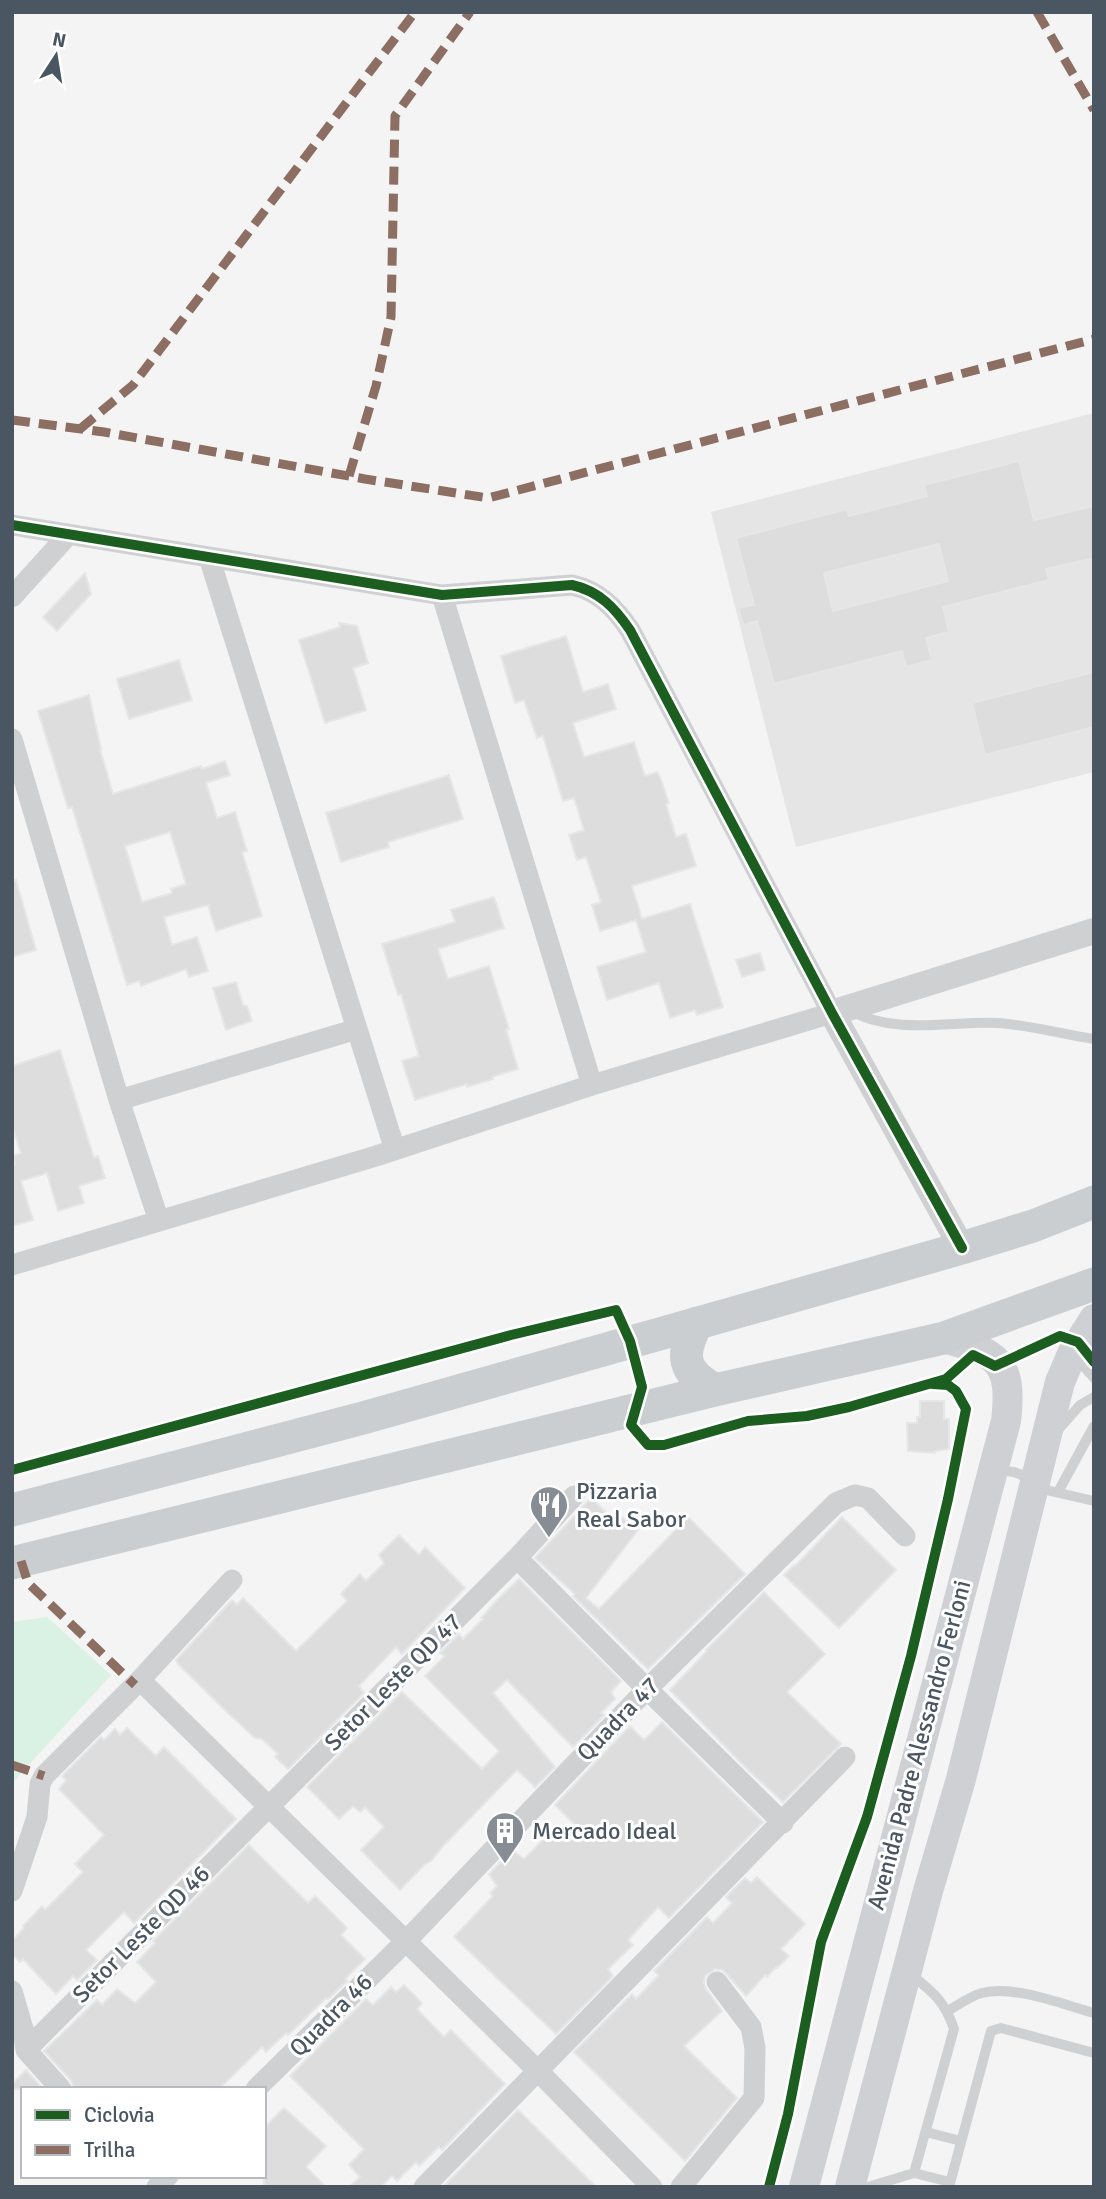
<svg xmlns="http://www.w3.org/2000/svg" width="1106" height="2199" viewBox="0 0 1106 2199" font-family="Signika,sans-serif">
  <rect width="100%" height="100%" fill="#f4f4f4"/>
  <path fill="#e6e5e6" d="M1094 413V772L796 847 711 512Z"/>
  <path fill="#d9f2e3" d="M47 1617 111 1675 14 1781 12 1622Z"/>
  <path fill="#ddddde" stroke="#e5e6e7" stroke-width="2" fill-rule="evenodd" d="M1019 461 1034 520 1094 506V558L1046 569 1049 580 943 607 949 632 926 638 932 660 906 667 902 651 774 684 757 621 743 625 738 608 754 605 736 538 847 509 849 516 927 496 924 485ZM939 544 948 581 833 611 824 573Z
    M85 573 91 594 57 631 43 617Z
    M339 623 357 626 368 663 353 668 366 710 325 723 299 640 340 627Z
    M566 636 583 692 608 684 616 709 573 723 584 757 634 742 645 776 657 772 660 777 669 803 666 804 676 837 686 834 696 866 632 886 642 919 690 904 723 1007 697 1015 695 1010 670 1018 659 983 607 1000 597 967 646 952 636 920 600 931 592 905 601 902 586 857 577 860 569 835 584 830 574 798 563 801 543 736 537 738 524 700 515 703 501 656Z
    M179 660 192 700 129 719 117 679Z
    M1094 672V727L985 755 972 703Z
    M89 695 101 749H100L113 794 201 766 202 769 225 761 230 775 206 783 217 818 235 812 247 851 242 852 262 916 216 931 208 905 164 917 172 945 197 937 208 971 189 977 186 969 141 986 139 981 127 985 72 807 68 808 38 711ZM170 832 186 884 171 889 172 893 142 902 125 846Z
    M449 775 463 819 388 842 389 847 341 862 326 813Z
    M16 880 36 950 12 957V881Z
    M494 897 504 928 438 949 448 979 489 966 509 1029H506L518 1069 492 1077 493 1079 467 1087V1084L415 1100 402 1061 419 1056 401 994 398 995 382 944 455 922 451 910Z
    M760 953 765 970 742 977 736 960Z
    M236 982 243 1005 247 1006 252 1021 226 1030 213 988Z
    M60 1050 94 1158 98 1156 105 1178 79 1186 84 1203 58 1211 47 1173 21 1181 33 1220 12 1226V1165L15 1164 13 1156 21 1153 12 1125V1066Z
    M920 1401H944V1419H949V1449L935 1451V1453L908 1451 907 1423H917V1417H920Z
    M591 1498 611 1517 616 1512 638 1530 586 1598 599 1609 688 1517 745 1574 648 1669 573 1596 575 1594 535 1558Z
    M842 1517 896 1570 839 1628 784 1575 794 1565 795 1566Z
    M399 1535 419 1555 425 1547 465 1588 402 1654 396 1647 359 1686 364 1693 288 1769 275 1757 278 1754 262 1739 255 1738 228 1713 178 1664 176 1660 232 1600 237 1605 243 1598 296 1651 347 1601 341 1594 360 1574 366 1581 384 1563 379 1555Z
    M519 1579 621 1681 611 1692 615 1699 601 1713 604 1715 573 1747 507 1680 493 1693 555 1767 535 1787 517 1770 443 1846 432 1860 424 1865 400 1890 361 1850 384 1827 365 1807 360 1812 353 1806 339 1819 307 1787 402 1692 482 1769 499 1751 425 1676 445 1656 440 1653 459 1634 463 1639 483 1619 481 1618 499 1598Z
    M764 1592 825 1654 787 1692 841 1744 783 1802 747 1769 670 1690 707 1651 706 1650Z
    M662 1722 763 1822 669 1918 658 1907 628 1940 633 1945 608 1969 613 1976 556 2034 454 1937 493 1896 490 1893 497 1886 489 1874 512 1850 524 1859 549 1834H584L555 1805 630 1726 644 1740Z
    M127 1728 156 1756 164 1747 236 1819 134 1923 124 1912 86 1950 97 1960 77 1980 73 1976 56 1994 23 1959 20 1962 12 1954V1941L24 1928 23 1926 42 1906 45 1910 83 1872 75 1864 104 1835 59 1789 66 1780 62 1776 101 1737 104 1740 115 1729 120 1735Z
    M249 1845 308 1903 315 1896 347 1928 341 1935 365 1959 345 1979 347 1981 328 1999 326 1998 288 2035 286 2033 266 2052 262 2047 219 2089H75L71 2080 44 2051 97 2000 102 2005 117 1989 135 2003 156 1982 137 1962 155 1943 153 1941Z
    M757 1877 805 1924 781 1949 789 1956 777 1968 776 1967 767 1977 765 1975 746 1996 723 1970 715 1969 705 1976 704 1983 706 1989 722 2011 684 2046 737 2098 685 2161 574 2052 632 1994 636 1999 659 1975 654 1971 707 1917 713 1923 732 1903 726 1897 745 1878 751 1883Z
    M404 1985 422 2003 417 2009 444 2037 451 2030 505 2084 442 2150 439 2147 419 2166 416 2162 397 2181 392 2176 381 2187H349L360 2177 349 2165 364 2149 290 2076 366 1999 373 2005 391 1987 396 1992Z
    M26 2070 43 2089H12V2084Z
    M284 2108 326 2146 306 2167 326 2187H264V2128Z
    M518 2110 582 2173 596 2187H443Z"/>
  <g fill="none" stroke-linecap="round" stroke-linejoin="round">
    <path stroke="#ced0d2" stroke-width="10" d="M853 1012C898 1035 950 1021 997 1023 1029 1025 1062 1034 1094 1039
      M1075 1357 1094 1378
      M1058 1430 1080 1405 1094 1397
      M997 1475 1006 1471 1014 1472 1022 1475 1033 1487 1094 1501
      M1058 1492 1094 1426
      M909 1973C932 1991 945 2001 954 2029L914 2173
      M948 2011C958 2005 970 1996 982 1993 1015 1985 1061 2004 1094 2013
      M926 2132 961 2141
      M868 2187 914 2173 950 2182
      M949 2187 991 2031 1001 2028 1094 2053"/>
    <path stroke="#ced0d2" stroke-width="21" d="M12 525 442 595 572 585C599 591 615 608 630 630L832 1013 592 1085 376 1156 12 1265
      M442 595 592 1085
      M12 597 69 534
      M12 739 119 1100 159 1221
      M357 1029 395 1150
      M119 1100 357 1029 209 557
      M517 1558 647 1689 783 1823
      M232 1580 140 1680 538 2071 652 2187
      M12 1891 37 1817 40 1784 44 1776 140 1680
      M12 1991 23 2029 26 2050 61 2089
      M26 2050 517 1558 574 1496
      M256 2089 406 1941 647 1689 836 1503 855 1495 868 1498 905 1536
      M157 2187 168 2176
      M424 2187 845 1757
      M681 2187 754 2098 755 2048 751 2027 717 1982"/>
    <path stroke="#ced0d2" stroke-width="26" d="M962 1248 832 1013 1094 931"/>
    <path stroke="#ced0d4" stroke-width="30" d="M804 2187 1006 1421C1013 1362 998 1353 944 1338
      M850 2187 928 1891 961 1779 1060 1382 1072 1354 1094 1319"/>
    <path stroke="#caced1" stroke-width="33" d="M697 1323C680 1356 682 1371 715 1390
      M12 1510 363 1418 769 1303 962 1248 1033 1226 1094 1202
      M12 1563 715 1390 944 1338 1094 1284"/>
    <path stroke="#8d6e63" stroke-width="9" stroke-dasharray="18 9" stroke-linecap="butt" d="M1037 12 1094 110
      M12 420 104 432 365 479 488 498 1094 339
      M80 429 133 385 415 12
      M349 476 376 386 391 317 395 116 470 12
      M21 1561 28 1583 135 1685
      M12 1765 44 1776"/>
    <defs>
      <path id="cycleway" d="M12 525 442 595 572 585C599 591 615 608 630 630L832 1013 962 1248
        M12 1470 511 1335 616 1310 630 1341 642 1387 631 1425 648 1445H664L748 1421 807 1416 849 1407 946 1379 973 1355 995 1366 1060 1336 1078 1342 1094 1362
        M769 2187 788 2114 821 1942 867 1817 911 1656 948 1499 966 1409 956 1391 948 1385 933 1384"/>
    </defs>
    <use href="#cycleway" stroke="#fff" stroke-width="15"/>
    <use href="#cycleway" stroke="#1b5e20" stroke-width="10"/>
  </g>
  <defs>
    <symbol id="restaurant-pin" viewBox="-11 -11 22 30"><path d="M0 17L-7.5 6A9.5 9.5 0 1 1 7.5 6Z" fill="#868d94" stroke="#fff"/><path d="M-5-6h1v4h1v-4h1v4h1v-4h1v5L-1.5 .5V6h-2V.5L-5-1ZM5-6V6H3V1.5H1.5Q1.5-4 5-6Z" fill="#fff"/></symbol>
    <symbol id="building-pin" viewBox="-11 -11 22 30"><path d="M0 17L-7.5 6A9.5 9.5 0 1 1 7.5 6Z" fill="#868d94" stroke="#fff"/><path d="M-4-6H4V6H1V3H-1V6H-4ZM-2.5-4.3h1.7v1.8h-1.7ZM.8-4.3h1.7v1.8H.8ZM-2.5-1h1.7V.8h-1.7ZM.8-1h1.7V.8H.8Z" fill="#fff"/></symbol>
  </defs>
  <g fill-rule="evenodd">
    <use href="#restaurant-pin" x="527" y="1483" width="44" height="60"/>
    <use href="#building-pin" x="483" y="1809" width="44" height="60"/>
  </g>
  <g text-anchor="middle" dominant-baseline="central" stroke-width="6" stroke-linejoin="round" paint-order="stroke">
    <g font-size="24" fill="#4a5661" stroke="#fff" text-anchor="start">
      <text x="576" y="1491">Pizzaria<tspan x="576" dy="28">Real Sabor</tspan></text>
      <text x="532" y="1831">Mercado Ideal</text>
    </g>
    <g font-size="24" fill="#4a5661" stroke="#fff">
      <text transform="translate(393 1682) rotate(-45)">Setor Leste QD 47</text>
      <text transform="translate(618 1719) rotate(-46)">Quadra 47</text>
      <text transform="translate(919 1745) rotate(-75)">Avenida Padre Alessandro Ferloni</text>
      <text transform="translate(141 1934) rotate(-45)">Setor Leste QD 46</text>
      <text transform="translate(331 2015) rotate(-45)">Quadra 46</text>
    </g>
  </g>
  <rect width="1106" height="2199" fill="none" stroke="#4a5661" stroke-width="28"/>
  <rect x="21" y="2087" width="245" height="91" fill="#ffffff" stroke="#b7bbc0" stroke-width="2"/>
  <rect x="35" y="2110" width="35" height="10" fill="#1b5e20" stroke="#b7bbc0" stroke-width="2"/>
  <text x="84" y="2122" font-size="21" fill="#4a5661">Ciclovia</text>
  <rect x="35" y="2145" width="35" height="10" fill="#8d6e63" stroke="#b7bbc0" stroke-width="2"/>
  <text x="84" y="2157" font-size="21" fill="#4a5661">Trilha</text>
  <g transform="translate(56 56) rotate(12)" stroke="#ffffff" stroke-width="5" paint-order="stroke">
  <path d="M0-5L12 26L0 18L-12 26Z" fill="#4a5661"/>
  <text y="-10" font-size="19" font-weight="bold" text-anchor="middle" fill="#4a5661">N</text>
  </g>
</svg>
